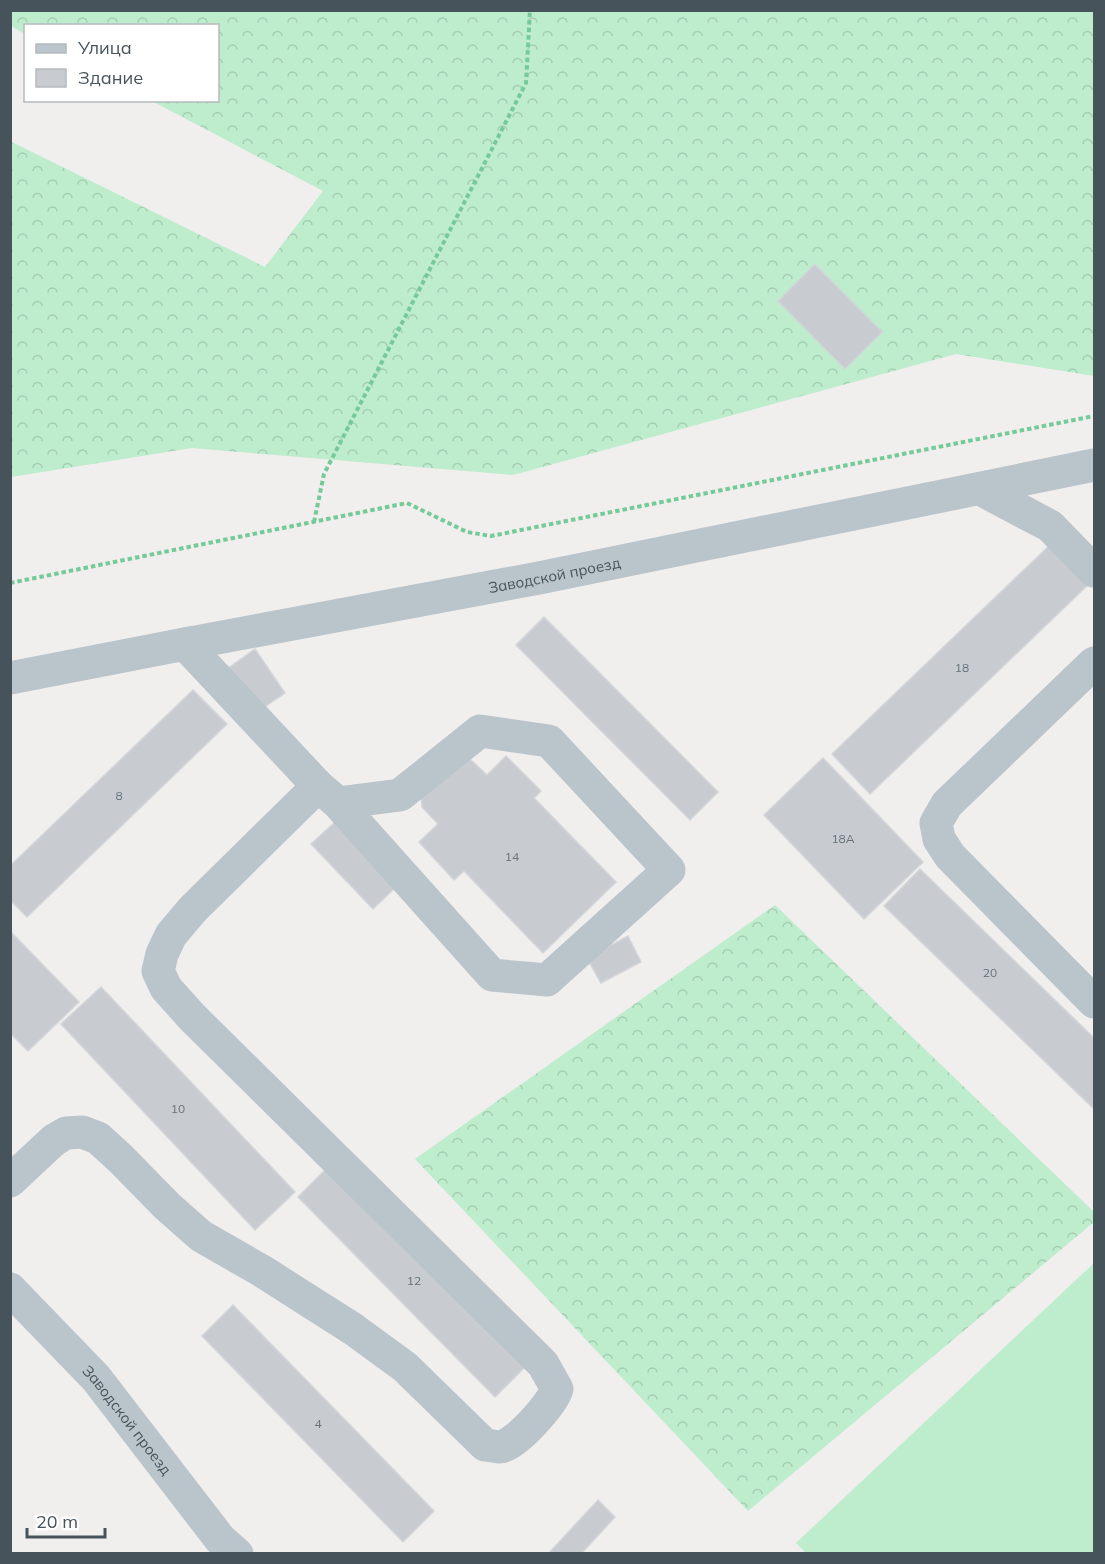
<svg xmlns="http://www.w3.org/2000/svg" width="1105" height="1564" viewBox="0 0 1105 1564" font-family="Mulish,sans-serif">
  <defs>
    <pattern id="forest-crowns" width="20" height="18" patternUnits="userSpaceOnUse" patternTransform="scale(1.5)"><rect width="20" height="18" fill="#bdedcc"/><path d="M2 6a3 3 0 1 1 6 0M12 15a3 3 0 1 1 6 0" fill="none" stroke="#a4cdb1"/></pattern>
  </defs>
  <rect width="100%" height="100%" fill="#f1eeee"/>
  <path fill="url(#forest-crowns)" d="M11 11H1094V376L956 354 513 475 192 448 11 477 10 141 265 267 323 191 152 101 218 100V26H26L25 34 11 26Z
    M775 905 1094 1212V1222L748 1511 415 1159Z"/>
  <path fill="#bdedcc" d="M1094 1263V1553H806L796 1543Z"/>
  <path fill="#c8ccd1" stroke="#d2d5d9" stroke-width="1.5" d="M815 264 882 332 845 369 778 301Z
    M1054 541 1092 581 870 794 832 754Z
    M544 617 718 792 690 820 516 645Z
    M255 649 285 693 257 712 227 669Z
    M193 690 227 724 27 917 10 900V866Z
    M506 756 541 791 534 798 616 882 543 953 464 871 454 880 419 842 438 824 422 807 421 794 454 761 471 760 487 775Z
    M823 758 923 862 864 919 764 815Z
    M334 823 396 887 373 909 311 844Z
    M920 869 1094 1038V1109L884 906Z
    M10 931 79 1002 28 1051 10 1033Z
    M628 936 641 962 601 983 587 958Z
    M101 987 295 1192 255 1230 61 1024Z
    M333 1162 530 1362 495 1397 298 1197Z
    M233 1305 434 1511 403 1542 202 1336Z
    M598 1500 615 1517 581 1554H548Z"/>
  <g fill="none" stroke-linecap="round" stroke-linejoin="round">
    <path stroke="#76ca9a" stroke-width="4" stroke-dasharray="4.5 3" stroke-linecap="butt" d="M314 522 324 474 526 83 530 10
      M10 583 407 503 467 532 491 536 1094 416"/>
    <g stroke="#bac4cb" stroke-width="33">
      <path d="M980 489 1050 526 1094 571"/>
      <path d="M185 644 318 786 338 803 400 795 480 731 549 741 669 870 547 980 492 975 338 803"/>
      <path d="M1094 663 947 804 936 823 939 839 950 856 1094 1002"/>
      <path id="s1" d="M10 678 185 644 539 578 1094 465"/>
      <path d="M10 1181 54 1140 66 1133 82 1132 98 1138 121 1159 167 1206 201 1236 262 1271 353 1329 405 1367 485 1445C490 1445 496 1447 500 1447 516 1445 552 1404 557 1389L543 1364 192 1017 166 988 158 971 162 954 171 935 193 909 318 786"/>
      <path id="s2" d="M10 1289 96 1378 220 1539 237 1554"/>
    </g>
  </g>
  <g text-anchor="middle" dominant-baseline="central" stroke-width="5" stroke-linejoin="round" paint-order="stroke">
    <g font-size="12" fill="#677178">
      <text x="962" y="667">18</text>
      <text x="119" y="795">8</text>
      <text x="843" y="838">18А</text>
      <text x="512" y="856">14</text>
      <text x="990" y="972">20</text>
      <text x="178" y="1108">10</text>
      <text x="414" y="1280">12</text>
      <text x="318" y="1423">4</text>
    </g>
    <g font-size="15" fill="#47535b" stroke="#fff">
      <text stroke="none"><textPath href="#s1" startOffset="554">Заводской проезд</textPath></text>
      <text stroke="none"><textPath href="#s2" startOffset="176">Заводской проезд</textPath></text>
    </g>
  </g>
  <rect width="1105" height="1564" fill="none" stroke="#47535b" stroke-width="24"/>
  <rect x="24" y="24" width="195" height="78" fill="#ffffff" stroke="#b5babd" stroke-width="1.5"/>
  <rect x="36" y="44" width="30" height="9" fill="#bac4cb" stroke="#b5babd" stroke-width="1.5"/>
  <text x="78" y="54" font-size="18" fill="#47535b">Улица</text>
  <rect x="36" y="69" width="30" height="18" fill="#c8ccd1" stroke="#b5babd" stroke-width="1.5"/>
  <text x="78" y="84" font-size="18" fill="#47535b">Здание</text>
  <path d="M27 1528v9h78v-9" fill="none" stroke="#47535b" stroke-width="3"/>
  <text x="36" y="1528" font-size="18" fill="#47535b" stroke="#ffffff" stroke-width="4.5" paint-order="stroke">20 m</text>
</svg>
